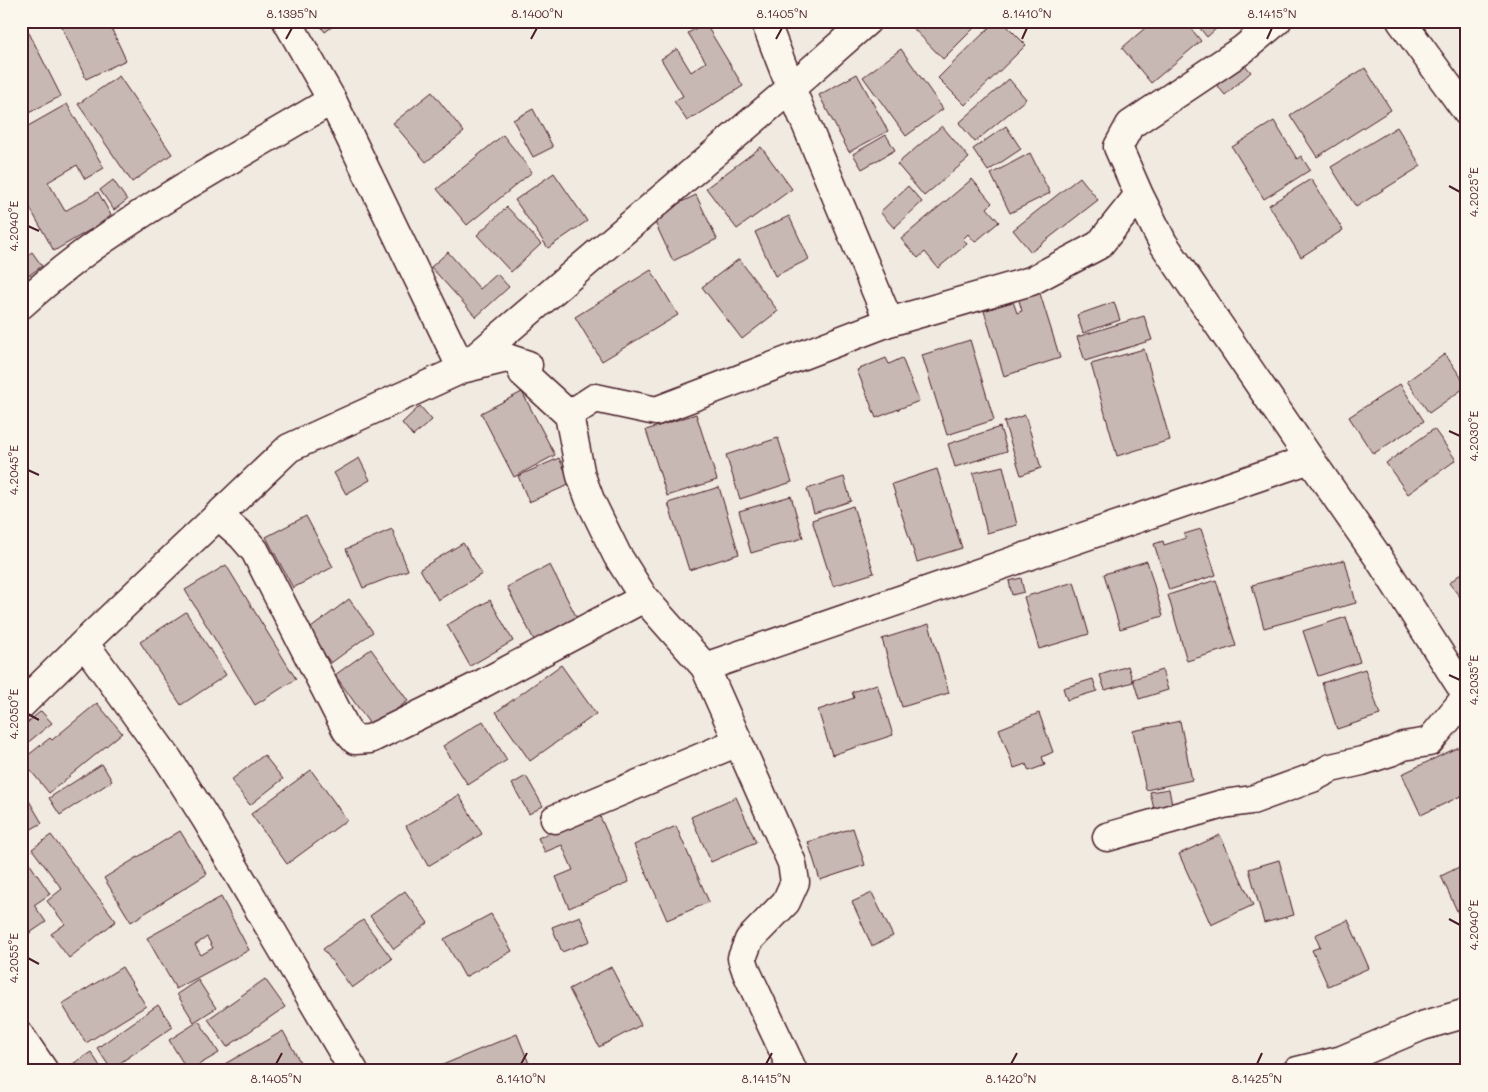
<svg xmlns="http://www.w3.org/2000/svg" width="1488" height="1092" viewBox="0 0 1488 1092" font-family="Mali,sans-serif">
  <rect width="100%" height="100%" fill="#f0eae0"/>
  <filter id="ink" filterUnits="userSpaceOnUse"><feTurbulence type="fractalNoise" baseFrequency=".02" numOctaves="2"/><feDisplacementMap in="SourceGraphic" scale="10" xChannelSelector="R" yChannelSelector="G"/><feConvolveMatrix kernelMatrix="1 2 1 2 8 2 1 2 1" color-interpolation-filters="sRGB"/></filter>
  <g filter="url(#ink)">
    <path fill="#c8b8b3" stroke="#4a1f2b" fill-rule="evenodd" d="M21 21H23L61 96 21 117Z
      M59 21H108L126 60 86 79Z
      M317 21H340L325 32Z
      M913 21H981L943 59 910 25Z
      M996 21H1002L1026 45 965 105 938 78Z
      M1153 21H1185L1201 41 1151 83 1122 48Z
      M1194 21H1213L1218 27 1207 37Z
      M705 23 743 86 687 121 674 101 683 96 661 59 677 49 691 72 706 62 688 33Z
      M901 49 943 109 906 136 863 77Z
      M1242 62 1251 72 1225 95 1216 84Z
      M1365 68 1391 110 1317 157 1290 115Z
      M857 74 888 131 849 152 819 95Z
      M119 76 172 154 132 182 78 104Z
      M1009 79 1026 99 975 142 959 123Z
      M432 92 464 132 426 162 393 123Z
      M67 104 104 168 85 179 77 165 48 182 65 211 98 192 112 217 54 251 21 192V130Z
      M533 109 553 147 533 157 513 120Z
      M1274 121 1297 159 1301 156 1310 170 1264 199 1232 147Z
      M942 126 969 158 924 196 897 164Z
      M1006 126 1021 149 988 171 973 149Z
      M1397 127 1421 166 1356 207 1331 167Z
      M503 135 532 172 467 225 437 189Z
      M886 135 895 150 862 169 853 154Z
      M761 147 792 189 737 229 706 188Z
      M1030 153 1050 193 1010 213 991 174Z
      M554 173 587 221 548 248 515 200Z
      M1080 177 1098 200 1031 252 1013 230Z
      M972 179 992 203 987 208 999 222 975 242 968 234 963 239 967 244 938 268 925 252 918 258 901 239Z
      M1311 179 1343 230 1301 257 1269 205Z
      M113 180 127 200 114 210 100 190Z
      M908 186 922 202 894 228 880 212Z
      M696 195 717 239 673 261 652 216Z
      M507 207 541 244 511 272 477 235Z
      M789 216 809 259 775 276 755 232Z
      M32 252 42 266 21 281V260Z
      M448 252 480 289 497 274 509 287 476 317 431 267Z
      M739 259 778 311 742 339 702 287Z
      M651 270 678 315 602 361 575 317Z
      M1037 284 1060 358 1004 376 984 311 996 307 993 299 1010 293 1017 313 1022 311 1016 290Z
      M1114 302 1120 320 1083 333 1077 315Z
      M1144 316 1152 340 1085 361 1077 337Z
      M970 340 994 420 947 435 922 355Z
      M1144 349 1170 440 1117 456 1091 364Z
      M1445 354 1467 386 1429 413 1407 381Z
      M886 358 889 364 902 358 919 401 876 418 857 370Z
      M1400 384 1424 421 1373 454 1349 417Z
      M522 392 555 455 514 477 481 413Z
      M420 406 432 420 413 436 402 423Z
      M696 414 717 480 667 496 646 430Z
      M1025 415 1041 468 1021 475 1004 422Z
      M1000 427 1007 451 955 467 948 444Z
      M1434 429 1456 460 1408 494 1386 463Z
      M778 438 792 482 740 499 726 455Z
      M359 458 370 480 346 494 334 473Z
      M559 458 571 484 529 502 518 476Z
      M1003 466 1017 525 987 533 973 473Z
      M937 469 962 548 917 562 892 484Z
      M844 477 851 501 814 513 807 489Z
      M719 487 739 554 689 570 668 503Z
      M791 496 803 538 751 553 739 511Z
      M853 506 874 573 833 586 812 520Z
      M306 516 333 567 293 588 266 537Z
      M392 529 408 570 363 588 346 549Z
      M1201 529 1216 575 1169 590 1154 544 1163 541 1164 545 1186 538 1184 534Z
      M463 543 482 574 438 600 420 569Z
      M1345 560 1356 603 1264 628 1252 585Z
      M1147 561 1163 616 1120 629 1104 574Z
      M226 565 296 679 255 705 185 590Z
      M550 565 579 622 536 644 507 587Z
      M1467 569V606L1449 583Z
      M1021 578 1024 592 1012 595 1009 581Z
      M1216 580 1236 646 1187 661 1168 595Z
      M1074 582 1089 634 1039 649 1024 597Z
      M349 599 373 632 331 663 307 631Z
      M490 600 513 641 470 666 447 625Z
      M186 612 226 675 181 705 140 642Z
      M1346 617 1360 662 1318 676 1303 631Z
      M929 624 949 693 902 707 882 639Z
      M371 649 408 701 372 727 335 675Z
      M561 665 596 714 530 761 496 712Z
      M1128 666 1133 682 1105 690 1100 675Z
      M1365 669 1380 715 1337 729 1322 683Z
      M1162 670 1168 690 1139 699 1133 679Z
      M1093 679 1097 691 1067 700 1063 688Z
      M877 684 893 735 832 755 818 710 854 698 852 692Z
      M97 703 122 733 49 793 22 760 50 738 52 740Z
      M41 711 52 723 21 748V728Z
      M1039 713 1053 752 1042 757 1045 765 1029 771 1026 764 1014 768 999 729Z
      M483 721 507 760 468 785 443 746Z
      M1180 721 1192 780 1146 790 1133 731Z
      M1467 743V793L1421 815 1402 774Z
      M264 755 283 779 250 805 231 780Z
      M102 764 112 781 60 815 49 798Z
      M311 770 347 820 287 864 251 814Z
      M526 776 543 806 529 814 512 784Z
      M21 787 42 823 21 835Z
      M1169 789 1172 805 1154 809 1150 792Z
      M459 795 482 834 428 866 406 826Z
      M736 797 756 842 711 862 691 817Z
      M598 812 629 882 569 908 556 877 573 870 562 845 545 852 538 838Z
      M676 826 709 902 667 920 634 845Z
      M853 828 865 865 820 880 808 842Z
      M180 831 207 874 131 922 104 878Z
      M51 835 116 921 69 958 51 934 65 924 47 901 62 889 32 849Z
      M1220 835 1253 905 1211 925 1179 854Z
      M21 851 50 894 34 905 46 922 21 939Z
      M1279 860 1294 915 1264 923 1249 869Z
      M1467 863V908L1458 913 1441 876Z
      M405 891 428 923 394 949 370 916Z
      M872 893 893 936 872 946 852 902Z
      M221 897 249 950 176 989 147 938ZM207 937 213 948 201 955 195 945Z
      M491 914 512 951 465 977 444 939Z
      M580 916 590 941 562 952 552 927Z
      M363 920 392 959 352 988 323 949Z
      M1348 920 1369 968 1328 986 1312 950 1320 947 1315 935Z
      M122 967 146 1006 86 1043 62 1004Z
      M611 967 641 1025 599 1047 569 989Z
      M265 979 285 1007 227 1047 208 1019Z
      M198 980 216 1008 194 1022 177 994Z
      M158 1005 173 1027 111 1069 97 1048Z
      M199 1021 219 1053 188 1071 169 1040Z
      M283 1031 305 1071H215L214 1070Z
      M517 1034 532 1071H428Z
      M91 1052 103 1071H62Z"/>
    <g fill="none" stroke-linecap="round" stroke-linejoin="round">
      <defs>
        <path id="minor" d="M287 21 332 100 462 369 507 358 528 365 523 373 569 415 595 398 656 411 889 322 1031 281 1099 245 1139 195 1163 243 1310 459 1378 557 1467 696
          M765 21 791 88 889 322
          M1401 21 1467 112
          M1139 195 1118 147 1130 125 1242 50 1277 21
          M21 305C47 282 73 260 101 241 175 189 255 146 332 100
          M569 415 581 476 590 500 617 555 644 598 705 667 792 863 795 882 786 902 749 940 742 958 747 973 793 1071
          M218 515 242 536 255 551 347 731 355 740 370 739 474 688 644 598
          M84 643 168 759 206 819 354 1071
          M705 667 1310 459
          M21 705 84 643 289 448 462 369 791 88 867 21
          M555 819 738 742
          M1107 837 1223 804 1252 800 1312 778 1331 768 1362 761 1393 751 1403 746 1429 742 1467 696
          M21 1037 44 1071
          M1297 1071 1342 1060 1422 1026 1467 1013"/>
      </defs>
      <use href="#minor" stroke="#4a1f2b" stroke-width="31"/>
      <use href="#minor" stroke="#fbf7ec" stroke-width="28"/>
    </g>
  </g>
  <path fill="none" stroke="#4a1f2b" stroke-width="2" d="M286 39 292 28M531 39 537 28M776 39 782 28M1022 39 1027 28M1267 39 1272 28M1449 186 1460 192M28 226 39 231M1449 431 1460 436M28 470 39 475M1449 675 1460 680M28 714 39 720M1449 919 1460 925M28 958 39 964M276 1064 282 1053M521 1064 527 1053M766 1064 772 1053M1011 1064 1017 1053M1257 1064 1262 1053"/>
  <rect width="1488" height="1092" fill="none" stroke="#fbf7ec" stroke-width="55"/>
  <rect x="28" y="28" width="1432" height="1036" fill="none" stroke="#4a1f2b" stroke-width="2"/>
  <g font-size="12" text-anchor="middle" fill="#4a1f2b">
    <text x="292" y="18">8.1395°N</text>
    <text x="537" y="18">8.1400°N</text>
    <text x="782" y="18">8.1405°N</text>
    <text x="1027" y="18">8.1410°N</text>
    <text x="1272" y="18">8.1415°N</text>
    <text transform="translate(1474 192) rotate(-90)" y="4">4.2025°E</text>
    <text transform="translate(14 226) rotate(-90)" y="4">4.2040°E</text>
    <text transform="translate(1474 436) rotate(-90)" y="4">4.2030°E</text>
    <text transform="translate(14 470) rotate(-90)" y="4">4.2045°E</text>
    <text transform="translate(1474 680) rotate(-90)" y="4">4.2035°E</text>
    <text transform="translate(14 714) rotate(-90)" y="4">4.2050°E</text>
    <text transform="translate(1474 925) rotate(-90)" y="4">4.2040°E</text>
    <text transform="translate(14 958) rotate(-90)" y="4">4.2055°E</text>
    <text x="276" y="1083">8.1405°N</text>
    <text x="521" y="1083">8.1410°N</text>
    <text x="766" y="1083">8.1415°N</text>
    <text x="1011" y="1083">8.1420°N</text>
    <text x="1257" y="1083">8.1425°N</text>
  </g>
</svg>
